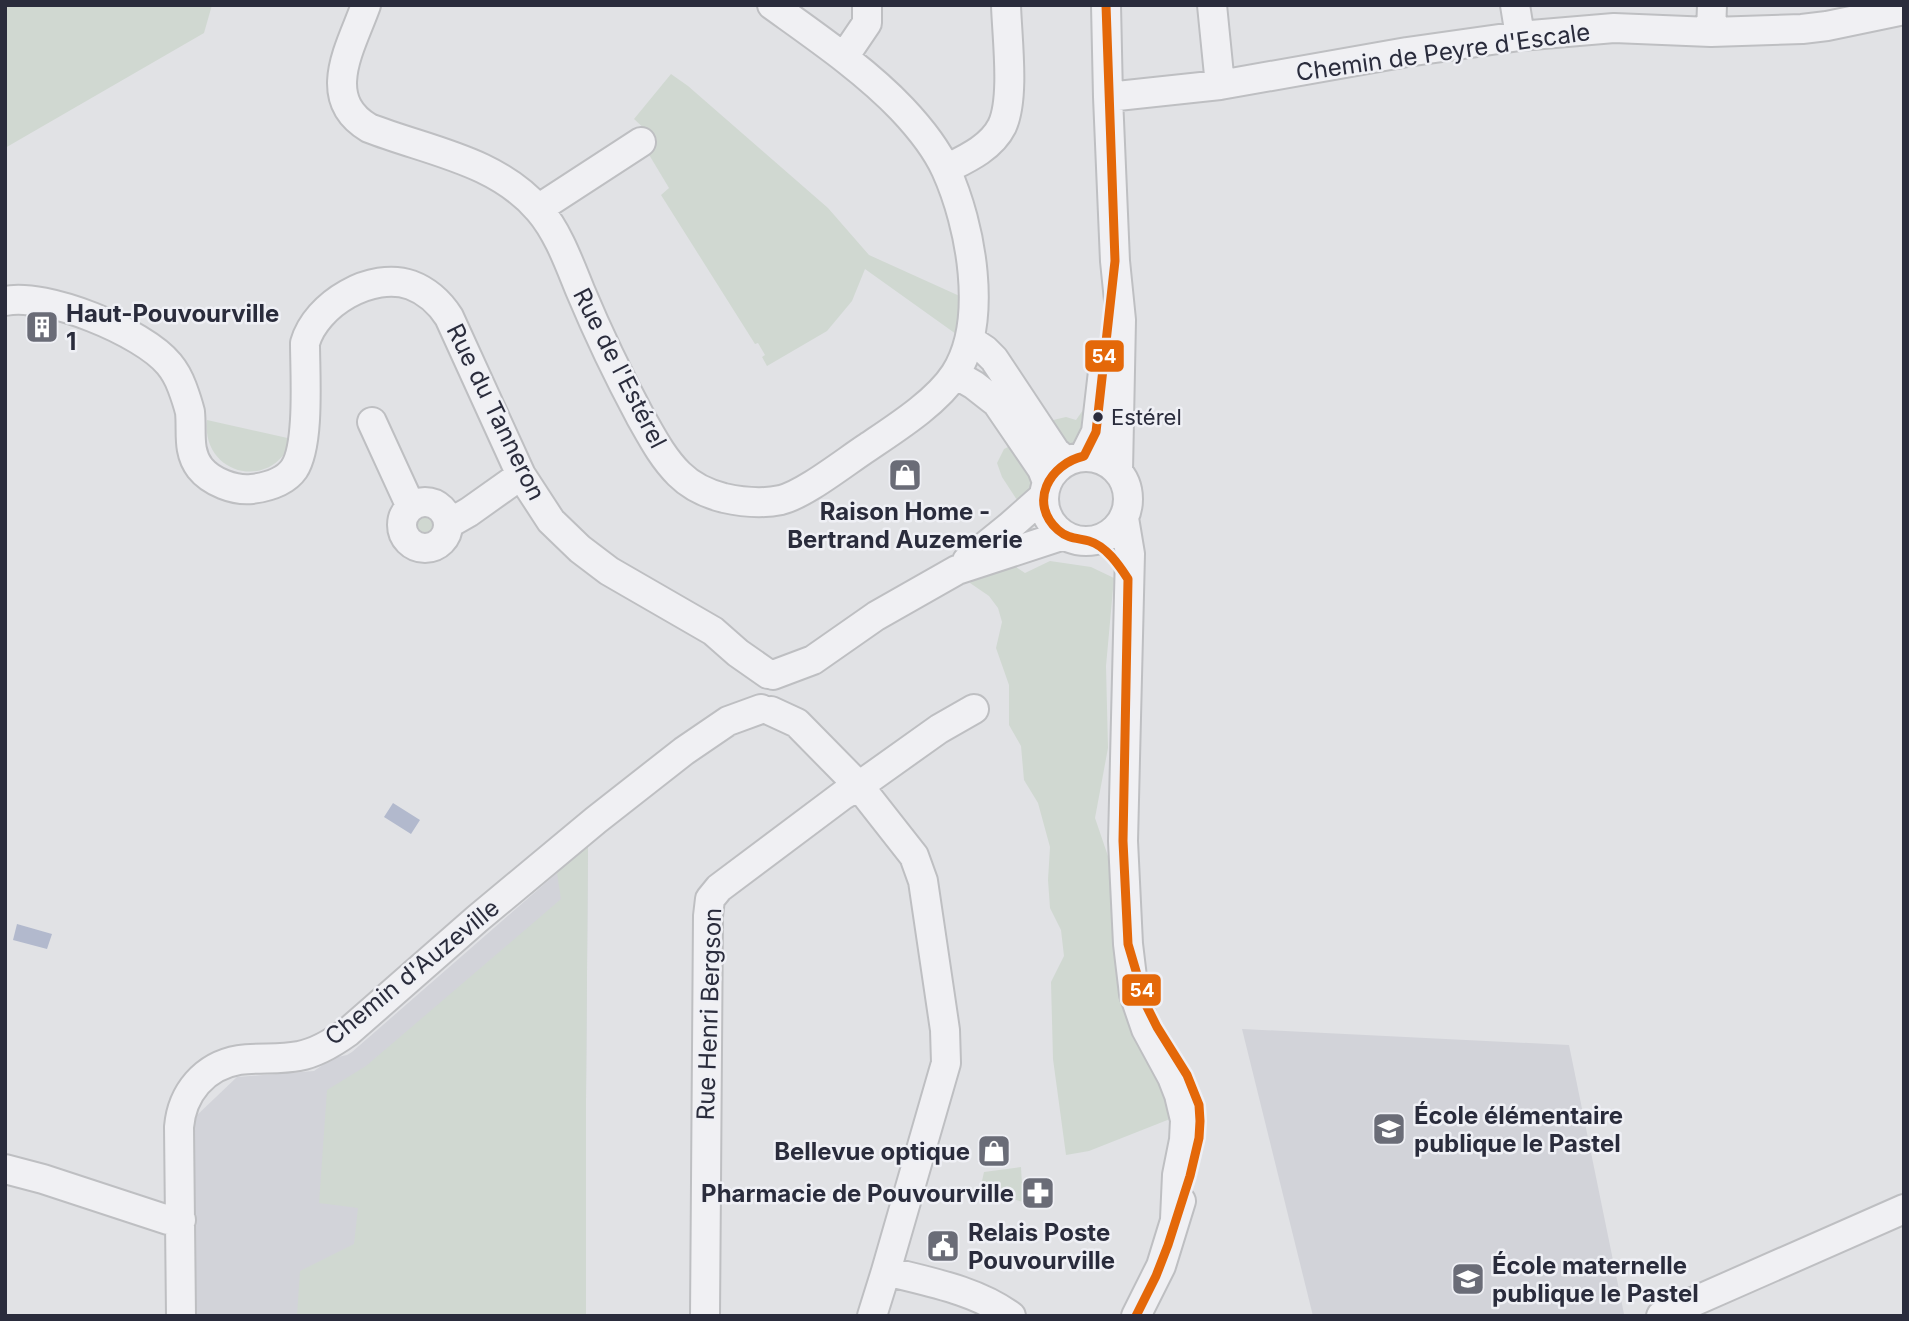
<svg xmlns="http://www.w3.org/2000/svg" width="1909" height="1321" viewBox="0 0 1909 1321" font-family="Inter,sans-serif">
  <rect width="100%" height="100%" fill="#e1e2e5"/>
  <path fill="#d2d3d9" d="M588 846 586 1101V1316H189L186 1233 195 1117 237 1077 314 1071 333 1058 347 1055 352 1052Z
    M1242 1029 1569 1045 1624 1314 1313 1316Z"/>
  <path fill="#d0d8d1" d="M5 5H212L204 33 5 148Z
    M671 74 688 86 828 208 869 255 964 298 956 334 865 269 852 301 827 331 767 366 762 357 765 355 758 343 755 344 661 195 669 188 645 148 647 131 634 119Z
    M1083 410 1081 423 1087 424C1079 442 1078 447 1057 444L1049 421 1066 417 1076 420Z
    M207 420 292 439C273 493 201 475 207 420Z
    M1010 446 1034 474C1031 486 1028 494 1017 500L1002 477 997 463 1004 449Z
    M410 525a15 15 0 1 1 30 0a15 15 0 1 1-30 0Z
    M1007 561 1025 573 1050 561 1091 567 1114 578 1106 666 1108 748 1095 818 1110 862 1178 1110 1170 1119 1089 1151 1066 1155 1053 1059 1051 982 1064 956 1061 930 1050 908 1048 880 1050 847 1038 803 1024 780 1021 746 1009 725V685L996 648 1002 622 998 608 989 596 970 583 974 572Z
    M588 846 586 1101V1316H297L300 1271 354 1244 358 1208 319 1203 327 1090 366 1066 561 899 557 873Z
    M1021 1167 1023 1202 980 1190 984 1172Z"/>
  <path fill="#b2b9cd" d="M393 803 420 820 411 834 384 817Z
    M17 924 52 934 47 949 13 940Z"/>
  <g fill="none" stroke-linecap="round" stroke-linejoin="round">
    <defs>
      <path id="minor" d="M366 5C351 47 319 98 369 128 428 151 496 160 539 210 558 232 569 263 580 290 598 333 618 375 640 416 652 437 662 457 679 474 691 486 708 494 724 498 742 502 762 504 781 500 805 494 845 462 868 447 896 428 937 402 955 374 989 321 971 225 946 170 936 148 919 127 902 109 865 70 815 36 772 5
        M1106 5 1108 97 1115 261 1121 320 1118 471
        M1212 5 1220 85
        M1515 5 1520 36
        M1711 32 1712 5
        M844 57 867 23V5
        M1108 97 1220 85 1407 52 1520 36 1614 28 1711 32 1802 29 1827 26 1904 10
        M946 169C966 159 991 148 1002 126 1015 98 1007 38 1006 5
        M538 209 641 142
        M5 301C45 292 143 332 169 364 174 370 179 379 182 387 185 395 188 404 190 412 192 432 187 451 200 468 211 482 235 491 252 489 267 487 285 482 294 469 310 445 305 373 305 343 316 304 372 271 411 285 427 291 440 303 449 317L521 475 551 521 580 549 609 571 713 631 738 653 768 674
        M970 340 985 350 994 359 1055 451 1066 461
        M955 374 974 385 997 403 1042 469 1047 482
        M372 422 411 507
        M1084 456 1096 432 1105 354
        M1044 499a42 42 0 1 1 84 0a42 42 0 1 1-84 0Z
        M402 525a23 23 0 1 1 46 0a23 23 0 1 1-46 0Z
        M1124 518 1130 554 1123 841 1128 944 1134 994 1146 1029 1172 1077 1179 1095 1185 1120 1184 1140 1177 1175 1175 1219
        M448 524 469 512 521 475
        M967 561 1009 527 1044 496
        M773 675 813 660 876 616 957 570 1064 535
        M771 711 797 723 859 786 914 856 923 881 945 1030 946 1063 886 1271C929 1282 975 1290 1011 1316
        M5 1169 43 1179 168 1220H181
        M181 1316 179 1127C182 1093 204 1066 239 1060 259 1057 279 1060 299 1056 316 1053 334 1042 348 1032L477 919 596 820 684 751 728 721 761 709
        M705 1316 708 916 710 899 719 888 843 795 859 786 939 729 974 709
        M872 1316 886 1271
        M1136 1316 1161 1266 1181 1201
        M1661 1316 1904 1209"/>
    </defs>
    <use href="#minor" stroke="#bebfc2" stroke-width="32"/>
    <use href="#minor" stroke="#f0f0f3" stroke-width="28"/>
    <defs>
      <path id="bus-1" d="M1106 5 1115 261 1096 432 1084 456C1049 464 1028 503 1058 530 1068 539 1078 538 1089 541 1106 546 1119 565 1128 579L1123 841 1128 944 1146 1005 1157 1027 1187 1075 1199 1105 1200 1121 1199 1138 1190 1176 1168 1245 1156 1276 1136 1316"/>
    </defs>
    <use href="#bus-1" stroke="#eff0f5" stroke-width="14"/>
    <use href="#bus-1" stroke="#e46809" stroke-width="9"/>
  </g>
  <defs>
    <symbol id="building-square" viewBox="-11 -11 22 22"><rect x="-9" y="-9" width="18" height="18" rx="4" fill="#6a6c77" stroke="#eff0f5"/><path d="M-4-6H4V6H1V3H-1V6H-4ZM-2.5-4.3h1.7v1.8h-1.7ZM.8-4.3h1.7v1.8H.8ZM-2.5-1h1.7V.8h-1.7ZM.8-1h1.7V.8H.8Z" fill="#fff"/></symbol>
    <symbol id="shop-square" viewBox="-11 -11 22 22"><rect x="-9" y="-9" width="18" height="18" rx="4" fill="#6a6c77" stroke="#eff0f5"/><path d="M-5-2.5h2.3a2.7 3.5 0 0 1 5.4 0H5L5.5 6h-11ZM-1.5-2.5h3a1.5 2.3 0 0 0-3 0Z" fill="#fff"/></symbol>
    <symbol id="school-square" viewBox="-11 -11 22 22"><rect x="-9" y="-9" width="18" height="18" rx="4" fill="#6a6c77" stroke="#eff0f5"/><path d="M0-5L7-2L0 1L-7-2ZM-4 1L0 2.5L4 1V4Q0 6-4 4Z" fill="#fff"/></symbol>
    <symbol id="pharmacy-square" viewBox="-11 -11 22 22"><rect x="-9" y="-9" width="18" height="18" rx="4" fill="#6a6c77" stroke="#eff0f5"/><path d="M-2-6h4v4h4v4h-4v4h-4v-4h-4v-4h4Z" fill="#fff"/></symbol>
    <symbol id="civic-square" viewBox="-11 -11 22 22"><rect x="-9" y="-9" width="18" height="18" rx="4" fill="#6a6c77" stroke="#eff0f5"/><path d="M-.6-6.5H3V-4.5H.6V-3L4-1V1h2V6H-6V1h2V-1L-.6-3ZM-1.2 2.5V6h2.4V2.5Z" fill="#fff"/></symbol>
  </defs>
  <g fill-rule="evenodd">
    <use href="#building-square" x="23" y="308" width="38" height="38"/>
    <use href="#shop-square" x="886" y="456" width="38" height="38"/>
    <use href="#school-square" x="1370" y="1110" width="38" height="38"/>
    <use href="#shop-square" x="975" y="1132" width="38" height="38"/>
    <use href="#pharmacy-square" x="1019" y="1174" width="38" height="38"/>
    <use href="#civic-square" x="924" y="1227" width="38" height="38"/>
    <use href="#school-square" x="1449" y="1260" width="38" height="38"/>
  </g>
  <circle fill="#2a2c3c" stroke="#eff0f5" stroke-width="2.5" cx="1098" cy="417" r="6"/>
  <g text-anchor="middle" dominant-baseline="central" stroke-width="5" stroke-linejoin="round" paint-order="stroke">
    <g font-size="22" fill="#2a2c3c" stroke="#eff0f5" text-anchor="start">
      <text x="1111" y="417">Estérel</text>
    </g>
    <g font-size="24" fill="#2a2c3c" stroke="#eff0f5">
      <text transform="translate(1443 52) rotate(-8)">Chemin de Peyre d'Escale</text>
      <text transform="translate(620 368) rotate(63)">Rue de l'Estérel</text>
      <text transform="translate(496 412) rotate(64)">Rue du Tanneron</text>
      <text transform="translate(412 972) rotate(-39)">Chemin d'Auzeville</text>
      <text transform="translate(709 1014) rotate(-88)">Rue Henri Bergson</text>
    </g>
    <g font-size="24" font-weight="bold" fill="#2a2c3c" stroke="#eff0f5" text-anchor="start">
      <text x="66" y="313">Haut-Pouvourville<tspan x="66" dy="28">1</tspan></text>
      <text x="905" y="511" text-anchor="middle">Raison Home -<tspan x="905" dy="28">Bertrand Auzemerie</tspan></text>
      <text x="1414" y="1115">École élémentaire<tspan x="1414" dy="28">publique le Pastel</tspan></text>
      <text x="970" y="1151" text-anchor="end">Bellevue optique</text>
      <text x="1014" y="1193" text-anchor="end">Pharmacie de Pouvourville</text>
      <text x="968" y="1232">Relais Poste<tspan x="968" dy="28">Pouvourville</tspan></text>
      <text x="1492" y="1265">École maternelle<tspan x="1492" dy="28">publique le Pastel</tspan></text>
    </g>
  </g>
  <g stroke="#eff0f5" stroke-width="2.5">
    <rect x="1084" y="339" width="41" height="34" rx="7" fill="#e46809"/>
    <rect x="1121" y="973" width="41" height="34" rx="7" fill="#e46809"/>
  </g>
  <g font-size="19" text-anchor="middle" font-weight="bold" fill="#fff">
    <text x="1104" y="363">54</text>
    <text x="1142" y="997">54</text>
  </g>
  <rect width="1909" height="1321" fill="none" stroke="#2a2c3c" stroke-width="14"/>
</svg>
